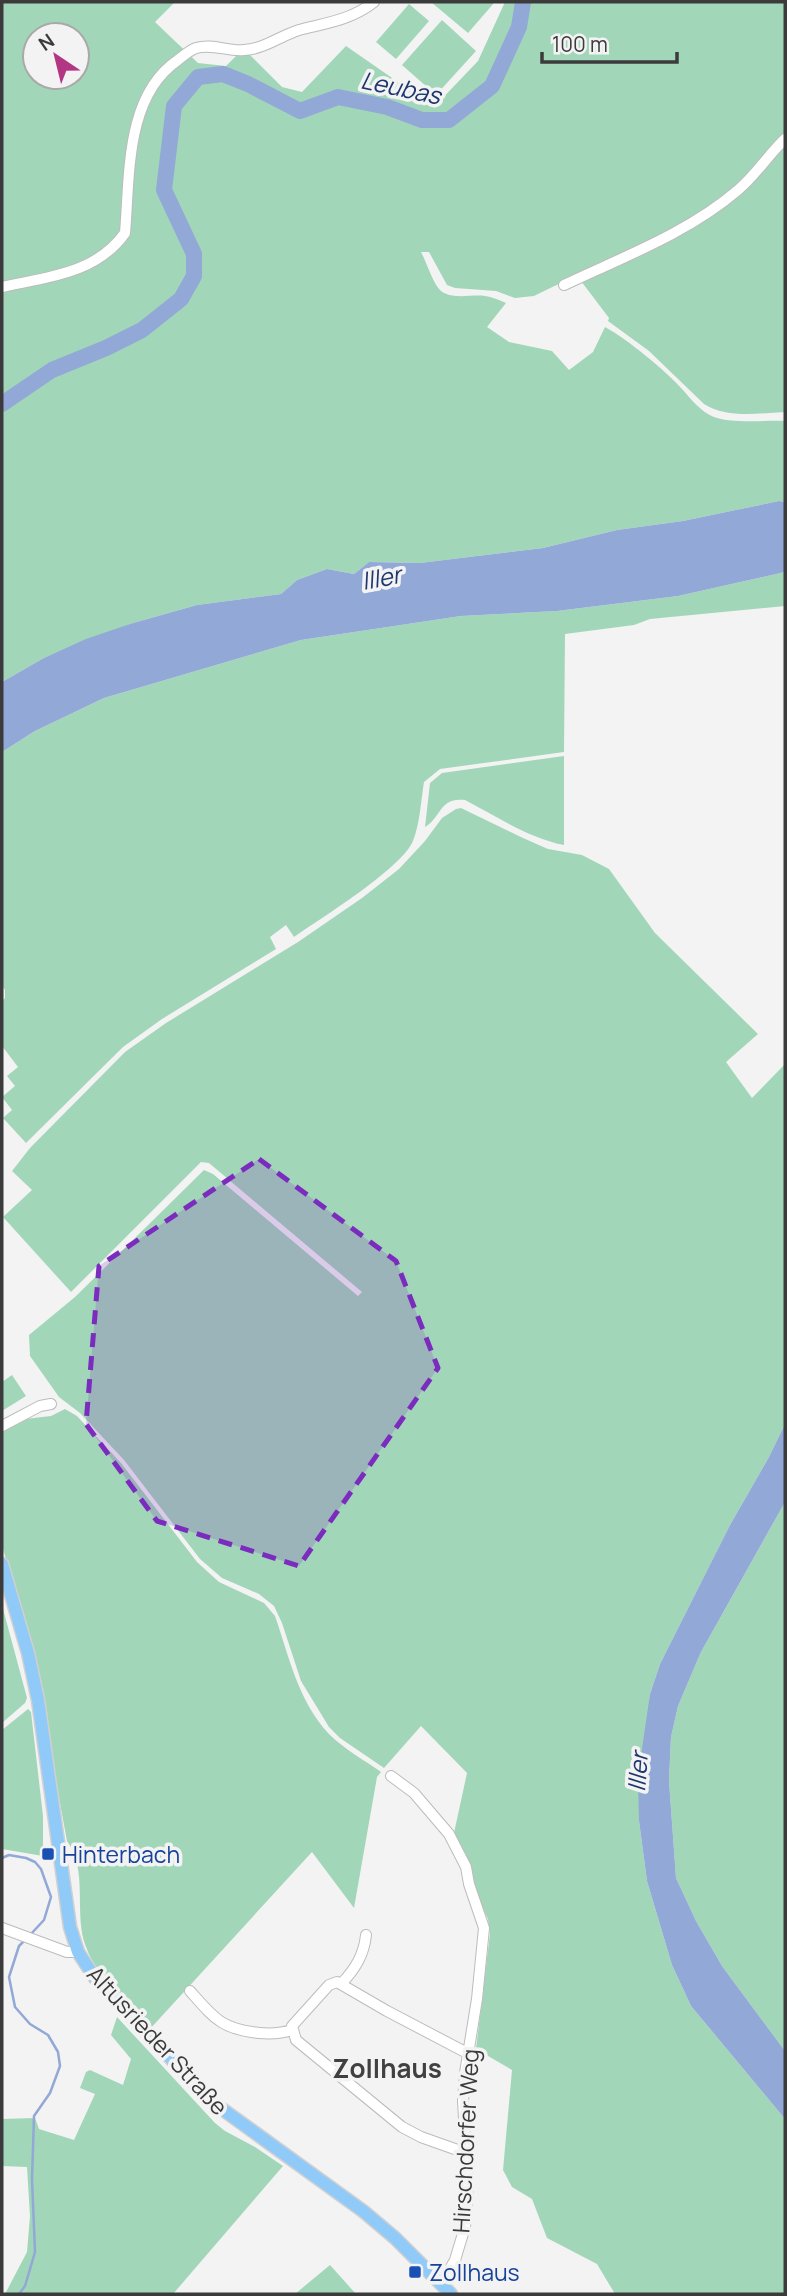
<svg xmlns="http://www.w3.org/2000/svg" width="787" height="2296" viewBox="0 0 787 2296" font-family="Manrope,sans-serif">
  <rect width="100%" height="100%" fill="#f3f3f4"/>
  <path fill="#a2d6b9" fill-rule="evenodd" d="M2 2H175L155 22 198 63 226 66 236 56 248 53 282 87 302 92 346 46 434 107 478 61 505 2H785V135C770 152 755 171 738 187 684 234 599 263 534 296L515 298 496 291 455 288 447 285 429 252H421C427 263 433 284 441 291 453 300 472 294 485 296 492 297 499 300 506 303L487 327 509 342 552 351 569 370 593 352 605 327C627 339 665 370 682 389 691 399 701 412 714 417 735 424 763 420 785 421V502L779 501 683 521 617 530 543 548 420 563 369 562 354 574 327 569 297 580 281 594 197 605 133 623 42 659 2 682ZM35 35H77V77H35Z
    M431 2H493L494 3 468 33Z
    M409 4 429 21 396 59 376 42Z
    M442 20 476 51 436 95 402 65Z
    M785 142V412C759 413 728 419 704 404L649 351 608 321 609 318 581 281 699 220Z
    M785 572V606L650 619 634 625 565 634 564 752 440 769 424 782C421 800 420 823 413 841 402 868 320 919 294 937L286 925 270 937 276 949 162 1019 123 1047 26 1143 3 1118 12 1110 2 1097 15 1086 7 1076 18 1067 2 1046V1001L5 998V990L2 986V752L35 731 104 698 301 640 461 616 557 611 678 596Z
    M564 756V845C528 838 496 816 465 800 439 797 442 817 425 827L430 783 442 773Z
    M461 808 523 838 548 849 582 855 609 869 655 933 758 1034 726 1062 752 1098 785 1064V1424L769 1457 730 1525 660 1664 650 1694 639 1821 647 1881 672 1965 691 2006 785 2119V2294H615L597 2264 547 2238 532 2199 512 2187 503 2170 512 2070 476 2049 490 1934 488 1919 478 1899 467 1858 454 1833 467 1773 421 1726 384 1768 340 1738 329 1727 301 1681 282 1623 274 1606 259 1594 222 1578 200 1559 124 1460 80 1413 59 1397 30 1356 29 1335 75 1297 204 1170 213 1174 358 1296 362 1292 209 1163 201 1162 71 1292 3 1217 32 1190 12 1171 30 1148 125 1052 166 1023 298 942 362 898 399 869 425 841 442 818 456 809Z
    M12 1375 26 1396 2 1411V1382Z
    M65 1409 77 1416 121 1463 197 1562 219 1582 264 1603 275 1616C289 1656 298 1701 329 1734 344 1749 364 1760 381 1772L377 1777 354 1908 312 1852 150 2029C128 2004 98 1979 86 1947 73 1914 89 1871 67 1841L32 1652 2 1545V1432L25 1419 51 1416Z
    M785 1502V2051L722 1966 696 1921 676 1878 669 1781 671 1737 678 1706 701 1652Z
    M2 1605 27 1698 25 1703 2 1723Z
    M28 1709 31 1712 43 1816V1856L2 1849V1730Z
    M117 2017 215 2123 225 2131 255 2147 283 2166 173 2294H5L27 2252 30 2216 27 2167 2 2166V2119L35 2118 39 2129 74 2140 95 2094 80 2088 86 2072 90 2070 123 2085 131 2059 111 2035Z
    M330 2265 356 2294H295Z"/>
  <path fill="#92a8d6" d="M779 501 785 502V572L678 596 557 611 461 616 301 640 104 698 35 731 2 752V682L42 659 86 639 133 623 197 605 281 594 297 580 327 569 354 574 369 562 420 563 543 548 617 530 683 521Z
    M785 1424V1502L701 1652 678 1706 671 1737 669 1781 676 1878 696 1921 722 1966 785 2051V2119L691 2006 672 1965 647 1881 639 1821 638 1776 650 1694 660 1664 730 1525 769 1457Z"/>
  <g fill="none" stroke-linecap="round" stroke-linejoin="round">
    <path stroke="#92a8d6" stroke-width="2.5" d="M2 1858 9 1855 26 1858 35 1862 41 1869 51 1897 44 1920 30 1935
      M19 2294 25 2286 35 2252 32 2179 34 2116 50 2093 60 2066 58 2052 48 2035 30 2024 15 2007 9 1977 19 1946 26 1939"/>
    <path stroke="#92a8d6" stroke-width="16" d="M2 404 52 370 106 348 142 330 181 299 194 276V254L164 190 174 106 198 77 223 74 248 84 300 111 338 97 387 107 422 120H449L492 86 519 27 523 2"/>
    <defs>
      <path id="minor" d="M564 285C623 257 688 233 738 190 756 175 768 155 785 139
        M2 287C47 277 96 274 125 233 130 175 125 96 178 60 183 56 190 50 196 48 213 43 228 52 244 50 264 49 280 36 299 30 326 23 351 20 374 2
        M2 1426 40 1406 51 1404
        M391 1776 414 1793 449 1834 466 1867 469 1884 484 1928 477 1999 465 2073 463 2101 468 2187 465 2227 455 2260 447 2274 439 2282
        M2 1928 67 1952H78
        M342 1983C355 1969 364 1955 366 1935
        M190 1991C214 2018 221 2029 259 2033 271 2034 280 2034 292 2030
        M466 2153 421 2137 402 2127 296 2040 292 2026 329 1985 337 1982 387 2011 469 2054"/>
      <path id="major" d="M2 1564 28 1653 38 1700 70 1927 78 1952 95 1978 211 2101 363 2211 395 2238 451 2294"/>
    </defs>
    <use href="#minor" stroke="#bcbcbd" stroke-width="12"/>
    <use href="#major" stroke="#d0d0d0" stroke-width="15"/>
    <use href="#minor" stroke="#fff" stroke-width="10"/>
    <use href="#major" stroke="#90caf8" stroke-width="12"/>
  </g>
  <path fill="#7b2cbf" fill-opacity="0.2" stroke="#7b2cbf" stroke-width="5" stroke-dasharray="14 9" stroke-linejoin="round" d="M259 1159 396 1261 438 1368 299 1566 157 1521 86 1424 99 1266Z"/>
  <g fill="#1a4fb4" stroke="#f3f3f4" stroke-width="2.5">
    <rect x="41" y="1847" width="14" height="14" rx="3.5"/>
    <rect x="408" y="2265" width="14" height="14" rx="3.5"/>
  </g>
  <g text-anchor="middle" dominant-baseline="central" stroke-width="7" stroke-linejoin="round" paint-order="stroke">
    <g font-size="23" fill="#164399" stroke="#f3f3f4" text-anchor="start">
      <text x="62" y="1854">Hinterbach</text>
      <text x="429" y="2272">Zollhaus</text>
    </g>
    <g font-size="23" fill="#3b3b3c" stroke="#f3f3f4">
      <text transform="translate(158 2040) rotate(47)">Altusrieder Straße</text>
      <text transform="translate(465 2141) rotate(-87)">Hirschdorfer Weg</text>
    </g>
    <g font-size="24" font-style="italic" fill="#1f376f" stroke="#f3f3f4">
      <text transform="translate(401 87) rotate(12)">Leubas</text>
      <text transform="translate(381 577) rotate(-11)">Iller</text>
      <text transform="translate(637 1772) rotate(-86)">Iller</text>
    </g>
    <g font-size="26" font-weight="bold" fill="#404041" stroke="#f3f3f4">
      <text x="387" y="2068">Zollhaus</text>
    </g>
  </g>
  <rect width="787" height="2296" fill="none" stroke="#3b3b3c" stroke-width="7"/>
  <g transform="translate(56 56) rotate(325)"><circle r="33" fill="#f3f3f4" stroke="#a9a9aa" stroke-width="2"/>
  <path d="M0-5L12 26L0 18L-12 26Z" fill="#b33685"/>
  <text y="-10" font-size="19" font-weight="bold" text-anchor="middle" fill="#3b3b3c">N</text>
  </g>
  <path d="M542 52v10h135v-10" fill="none" stroke="#3b3b3c" stroke-width="3.5"/>
  <text x="552" y="52" font-size="21" fill="#3b3b3c" stroke="#f3f3f4" stroke-width="5" paint-order="stroke">100 m</text>
</svg>
